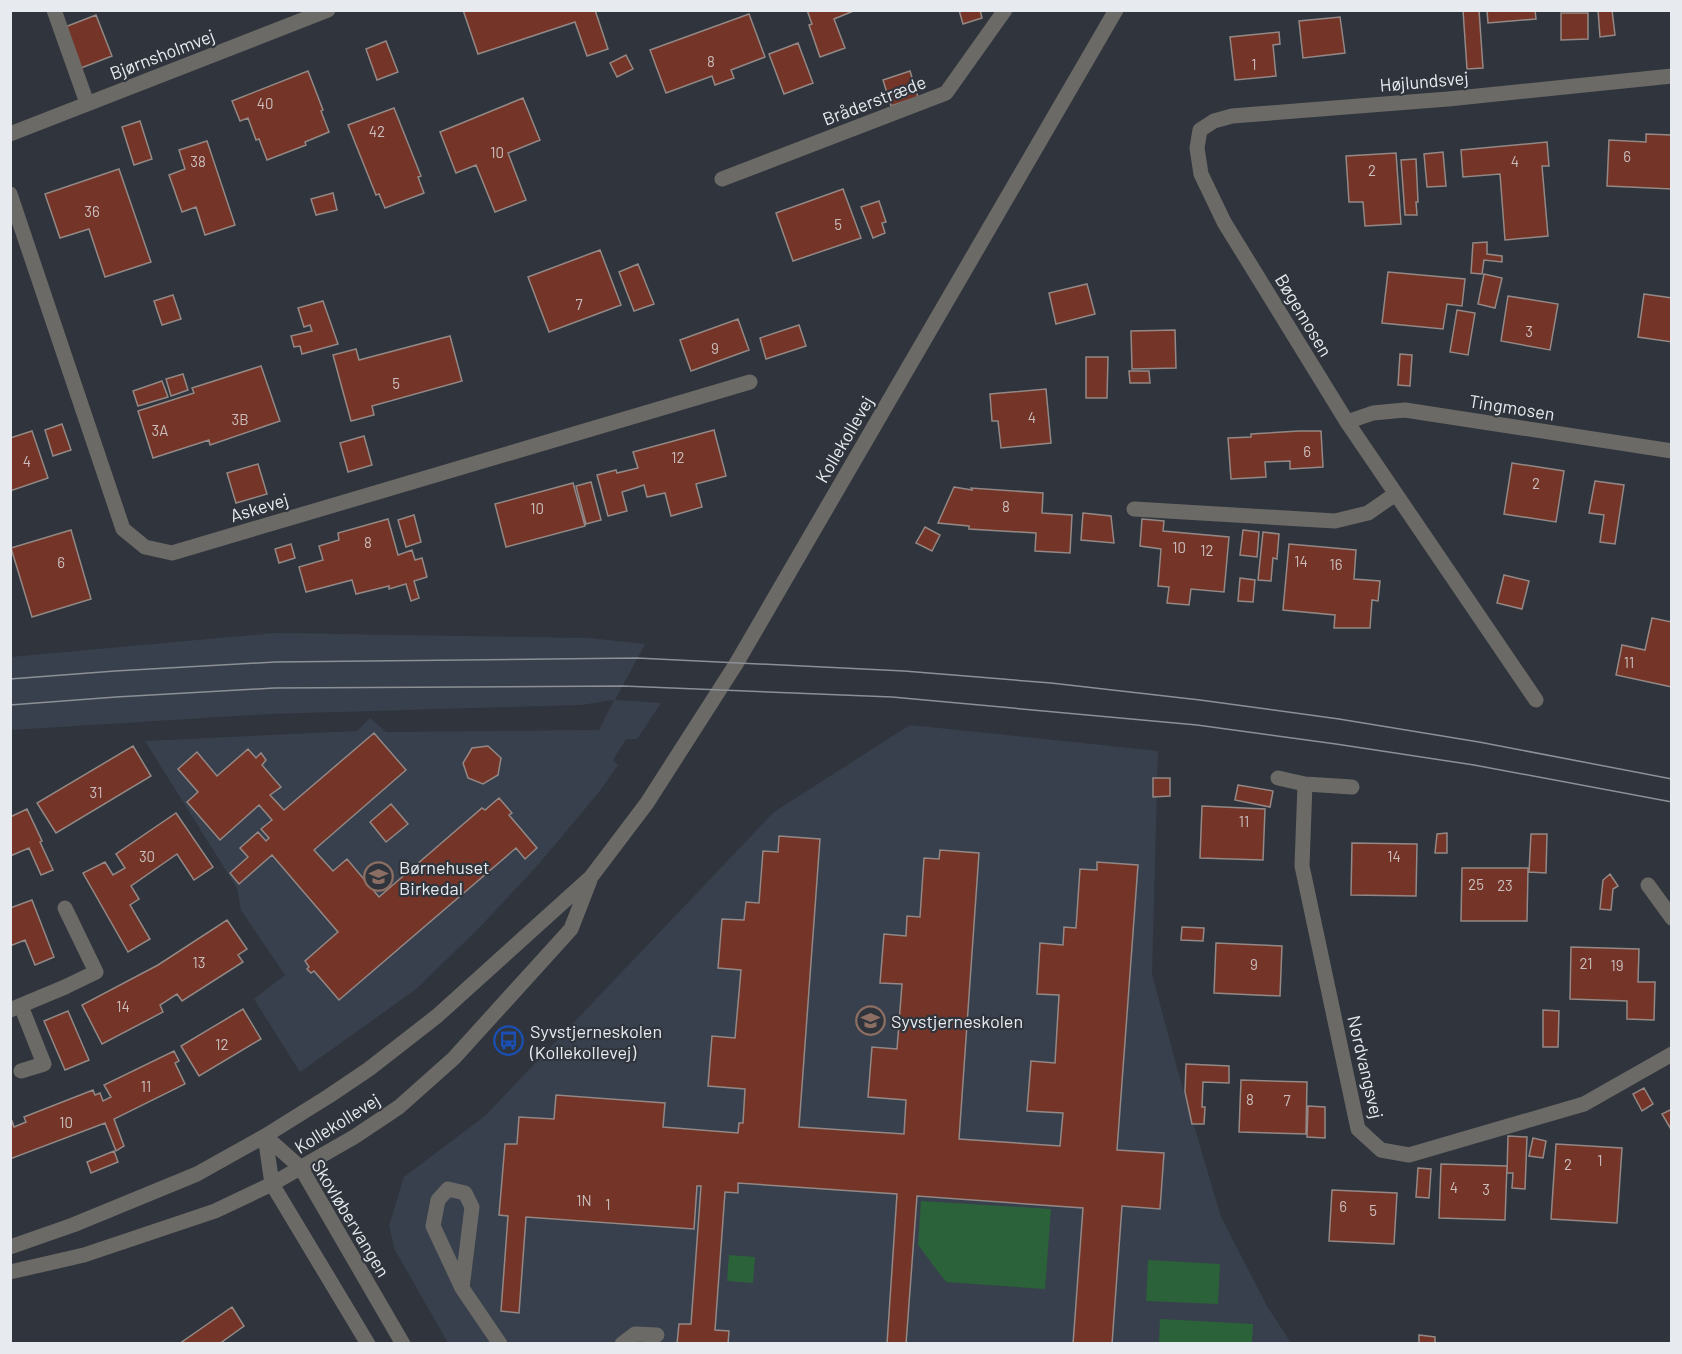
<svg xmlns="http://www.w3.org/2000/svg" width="1682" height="1354" viewBox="0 0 1682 1354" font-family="Barlow,sans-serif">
  <rect width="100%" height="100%" fill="#30353d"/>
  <path fill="#38404d" d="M276 633 588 638 645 644 615 700 661 703 637 739H626L613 760 618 765 599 792 537 866 478 929 415 990 300 1072 254 999 285 975 241 910 237 888 145 741 357 731 370 718 386 732 599 730 614 700 581 705 269 714 11 730V657Z
    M910 725 1158 751 1152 974 1177 1068 1221 1217 1267 1306 1291 1343H448L395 1250 389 1226 404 1177 485 1116 774 812Z"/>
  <path fill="#2c6239" d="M921 1201 1051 1209 1045 1289 946 1282 918 1245Z
    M729 1255 755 1257 753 1283 727 1281Z
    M1148 1260 1220 1264 1218 1304 1146 1301Z
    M1160 1319 1253 1324 1252 1343H1159Z"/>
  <path fill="#743528" stroke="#938885" stroke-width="1.5" d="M463 10H595L608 49 587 56 575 22 478 54Z
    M807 10H856L834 19 845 48 820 57 809 25 812 24Z
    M959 10H980L982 18 963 24Z
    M1463 10H1479L1483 68 1467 69Z
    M1487 10H1535L1536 19 1488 23Z
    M1598 10H1612L1615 35 1600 37Z
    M1561 13H1588V39L1561 40Z
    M749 14 765 57 731 70 734 78 715 85 712 76 666 93 650 50Z
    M96 15 112 56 81 68 65 27Z
    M1340 17 1345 53 1303 58 1299 21Z
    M1279 32 1280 44 1273 45 1276 76 1235 80 1230 37Z
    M386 41 398 72 377 80 366 49Z
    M798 43 813 83 784 94 769 54Z
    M626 55 633 69 617 77 610 63Z
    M308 71 323 110 321 111 329 132 305 142 306 145 267 160 259 139 256 140 248 118 240 121 232 101Z
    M910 71 918 97 891 106 883 80Z
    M523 98 540 140 508 153 526 200 495 212 476 165 456 173 440 132Z
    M394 108 421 176 418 177 424 193 385 208 379 194 376 195 348 125Z
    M140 121 152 159 134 165 122 127Z
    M1646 134 1672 135V189L1607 186 1609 140 1646 142Z
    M207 141 235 225 205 235 196 207 182 212 169 175 185 169 179 150Z
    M1547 142 1549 166H1542L1548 236 1505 240 1500 174 1463 177 1461 150Z
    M1443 152 1446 186 1427 187 1424 154Z
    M1396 153 1401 224 1365 226 1363 202H1349L1346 156Z
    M1416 159 1418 202H1416L1417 215H1405L1401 160Z
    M119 169 151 262 105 277 89 229 60 238 45 194Z
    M843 189 861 238 793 261 776 213Z
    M333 193 337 210 316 215 311 199Z
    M879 201 886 222 882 223 885 233 873 238 861 207Z
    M1487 242V254L1502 256V262L1484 260 1482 274 1471 273 1473 243Z
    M600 250 621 305 549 332 528 277Z
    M638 264 654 304 634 311 619 272Z
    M1388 272 1465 279 1462 306 1447 304 1443 329 1382 323Z
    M1484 274 1502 278 1495 308 1478 304Z
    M1087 284 1095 314 1056 324 1049 293Z
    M1644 294 1672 298V342L1638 337Z
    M173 295 181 319 162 325 154 301Z
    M1508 296 1558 304 1550 350 1501 341Z
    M323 301 338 344 302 354 300 346 294 347 291 336 312 331 310 325 304 327 298 308Z
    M1457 310 1475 313 1468 355 1450 352Z
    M738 319 749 350 691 371 680 340Z
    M799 325 806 346 766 359 760 338Z
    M1175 330 1176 368 1132 369 1131 331Z
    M450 336 462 381 372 406 374 415 351 421 333 355 356 349 359 360Z
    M1400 354 1412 355 1410 386 1398 385Z
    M1086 357H1108L1107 398H1086Z
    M261 366 280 421 210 445 209 440 153 458 138 411 194 393 192 388Z
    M1129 371H1149L1150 383H1130Z
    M183 374 188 390 171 396 166 379Z
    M162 381 168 397 138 406 133 391Z
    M1046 389 1051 443 1001 448 998 421H992L990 394Z
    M62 424 71 450 53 456 45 430Z
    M714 430 726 476 696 484 702 507 671 516 665 493 647 497 644 485 622 492 627 511 608 516 597 475 616 470 617 473 638 468 633 452Z
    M32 431 48 478 10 491V438Z
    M1299 431H1321L1323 467 1290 469V461L1265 462 1266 477 1231 479 1228 438 1251 437V434Z
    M364 436 372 465 348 472 340 443Z
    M1512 463 1564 471 1556 522 1504 514Z
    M258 464 267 494 236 503 227 473Z
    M1595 481 1624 485 1615 544 1600 542 1604 515 1589 513Z
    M591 482 601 520 586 524 576 486Z
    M573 483 585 526 506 547 495 504Z
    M954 487 972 490 971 488 1043 493 1042 513 1072 515 1070 553 1035 551 1036 533 969 529V526L938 523Z
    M1083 513 1111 516 1114 543 1081 540Z
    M414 515 421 542 406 547 398 520Z
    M388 519 398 555 412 550 415 560 422 558 427 577 414 581 419 598 411 601 406 584 389 589V586L356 594 352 580 306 592 299 567 323 560 319 546 339 540 338 533Z
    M1142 519 1164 521 1163 531 1229 537 1224 592 1191 589 1189 605 1167 603 1169 587 1158 586 1161 549 1140 546Z
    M925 527 940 535 932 551 916 543Z
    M71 530 91 599 32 617 11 548Z
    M1243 530 1259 532 1257 557 1240 555Z
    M1263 532 1279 534 1277 559 1273 558 1271 581 1258 580Z
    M291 544 295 558 279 563 275 549Z
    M1289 544 1356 550 1354 579 1380 581 1378 601 1372 600 1370 628H1334L1335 615 1283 610Z
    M1504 575 1529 581 1522 609 1497 603Z
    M1240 578 1255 580 1253 602 1238 601Z
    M1652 618 1672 622V687L1616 675 1622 645 1645 650Z
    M374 733 406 770 314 850 333 871 347 859 379 897 482 808 485 810 499 798 512 813 509 815 537 848 525 859 516 848 339 1000 314 971 311 973 307 969 309 967 305 961 338 932 272 855 239 884 230 873 248 857 240 848 258 832 266 841 269 838 261 829 272 820 259 805 220 840 187 802 198 792 178 769 197 752 217 776 248 749 256 758 261 753 266 760 262 765 281 787 270 795 284 810Z
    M133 746 151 776 56 833 37 803Z
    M488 746 501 758 498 775 483 784 468 778 463 763 472 748Z
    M1153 778H1170V796L1153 797Z
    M1238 785 1273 791 1270 807 1235 800Z
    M391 804 408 824 386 842 370 822Z
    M1202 806 1265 809 1263 860 1200 858Z
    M27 809 42 841 40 842 53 870 41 875 29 848 10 856V817Z
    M176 813 213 867 194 880 177 854 131 886 139 899 130 905 150 939 128 952 83 873 105 862 113 875 125 868 116 854Z
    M1447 833V853H1435L1437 834Z
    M1531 834H1547L1546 873 1529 872Z
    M779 836 820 839 799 1127 904 1134 906 1100 868 1097 872 1047 897 1049 902 984 880 983 884 934 906 936 907 916 920 917 924 858 939 859 940 850 979 853 959 1139 1060 1146 1063 1113 1027 1111 1031 1061 1055 1063 1059 995 1037 994 1040 943 1063 945 1064 927 1076 928 1080 869 1097 870V862L1138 865 1117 1150 1164 1153 1160 1209 1122 1206 1112 1344H1073L1083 1208 917 1196 906 1344H887L897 1194 738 1183V1193L725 1192 715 1330 729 1331 728 1344H677L679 1324H691L701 1186H697L694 1229 526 1217 519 1313 501 1311 508 1216 499 1215 505 1144H517L519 1117 554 1119 556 1095 665 1103 663 1127 738 1133 739 1123H743L745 1089 708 1086 712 1036 735 1038 741 970 718 968 722 919 744 920 746 902 759 903 763 851 778 852Z
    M1352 843 1417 844 1416 896 1351 895Z
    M1462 868H1528L1527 921H1461Z
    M1610 874 1618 886 1613 889 1611 910 1600 909 1603 880Z
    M32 900 54 957 35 965 25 940 10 946V908Z
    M227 920 247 949 238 955 243 962 182 1001 177 994 160 1005 163 1012 102 1044 82 1005 158 965Z
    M1182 927 1204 928 1203 941 1181 940Z
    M1216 943 1282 946 1280 996 1214 993Z
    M1571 947 1639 949 1638 982H1655L1654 1020 1627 1019V1001L1570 999Z
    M243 1009 261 1039 199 1076 181 1046Z
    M1543 1010 1559 1011 1558 1047H1543Z
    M68 1011 89 1060 65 1070 44 1021Z
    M174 1051 179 1061 175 1063 185 1084 114 1119 124 1146 116 1151 105 1123 10 1159V1122L12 1121 14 1127 26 1122 24 1117 93 1090 95 1095 100 1093 103 1101 111 1097 104 1085Z
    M1186 1064 1229 1066V1083L1203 1082 1202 1107H1205L1204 1124H1192L1185 1092Z
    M1241 1080 1307 1082 1306 1134 1239 1132Z
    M1644 1088 1653 1104 1642 1111 1633 1094Z
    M1308 1106 1325 1107V1138L1307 1137Z
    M1672 1109V1131L1662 1114Z
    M1508 1136 1527 1137 1525 1189 1512 1188 1513 1173H1507Z
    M1533 1138 1546 1141 1543 1158 1529 1156Z
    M1556 1144 1622 1148 1617 1223 1551 1219Z
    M114 1151 118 1162 91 1173 87 1162Z
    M1441 1164 1507 1166 1505 1220 1439 1218Z
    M1418 1168 1431 1169 1429 1198 1416 1197Z
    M1332 1190 1397 1193 1394 1244 1329 1241Z
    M232 1307 244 1326 219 1344H179Z
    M1419 1335 1435 1337V1344H1419Z"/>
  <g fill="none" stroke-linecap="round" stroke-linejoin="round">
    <path stroke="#6b6a66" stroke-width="15" d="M54 10 87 103
      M722 179 946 93 1005 10
      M65 908 96 972 65 987
      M21 1006 44 1064 21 1071
      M462 1288 472 1207 465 1193 448 1189 438 1200 433 1226 462 1288 500 1344
      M622 1344 635 1334 657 1335"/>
    <path stroke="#6b6a66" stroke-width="15" d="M10 134 328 10
      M10 194 123 529 145 547 172 553 750 382
      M1347 422 1373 413 1405 410 1672 451
      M1134 509 1335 521 1368 513 1394 495
      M1536 700 1347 422 1224 222 1201 174 1197 148 1200 130 1214 121 1232 116 1448 99 1672 76
      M1278 778 1305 784 1352 787
      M1305 784 1302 866 1358 1129 1381 1150 1409 1155 1584 1104 1672 1054
      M1648 885 1672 918
      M10 1010 65 987"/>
    <path stroke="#6b6a66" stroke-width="15" d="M265 1136 301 1168 403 1344
      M265 1136 272 1184 368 1344
      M10 1247 73 1225 197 1174 265 1136 329 1096 369 1069 437 1016 591 877 647 803 736 664 1116 10
      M10 1272 84 1255 215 1211 272 1184 354 1137 399 1107 454 1058 571 929 590 880"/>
    <path stroke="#8c9096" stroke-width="1.5" d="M10 679 115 671 275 662 637 658 904 671 1051 683 1200 700 1339 719 1479 742 1672 779
      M10 705 116 697 274 688 623 686 892 697 1197 725 1336 744 1474 765 1672 802"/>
  </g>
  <defs>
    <symbol id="school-ring" viewBox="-11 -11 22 22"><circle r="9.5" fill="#30353d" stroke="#8d6e63" stroke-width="1.5"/><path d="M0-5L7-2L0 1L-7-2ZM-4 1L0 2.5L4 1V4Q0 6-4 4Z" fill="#8d6e63"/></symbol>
    <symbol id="bus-ring" viewBox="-11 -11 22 22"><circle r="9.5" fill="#30353d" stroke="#1a4fb4" stroke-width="1.5"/><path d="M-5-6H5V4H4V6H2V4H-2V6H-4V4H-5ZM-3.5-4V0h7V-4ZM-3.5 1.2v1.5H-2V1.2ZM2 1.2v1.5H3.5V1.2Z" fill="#1a4fb4"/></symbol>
  </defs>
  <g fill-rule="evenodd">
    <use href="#school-ring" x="362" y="860" width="33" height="33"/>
    <use href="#school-ring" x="854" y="1004" width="33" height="33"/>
    <use href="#bus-ring" x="492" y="1024" width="33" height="33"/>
  </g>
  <g text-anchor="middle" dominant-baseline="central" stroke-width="4.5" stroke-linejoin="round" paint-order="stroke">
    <g font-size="15" fill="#cabebd">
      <text x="711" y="61">8</text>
      <text x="1254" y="64">1</text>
      <text x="265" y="103">40</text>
      <text x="377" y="131">42</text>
      <text x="497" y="152">10</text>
      <text x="1627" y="156">6</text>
      <text x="198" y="161">38</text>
      <text x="1515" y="161">4</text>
      <text x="1372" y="170">2</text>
      <text x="92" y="211">36</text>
      <text x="838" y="224">5</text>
      <text x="579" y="304">7</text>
      <text x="1529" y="331">3</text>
      <text x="715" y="348">9</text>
      <text x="396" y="383">5</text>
      <text x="1032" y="417">4</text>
      <text x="240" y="419">3B</text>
      <text x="160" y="430">3A</text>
      <text x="1307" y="451">6</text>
      <text x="678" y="457">12</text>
      <text x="27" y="461">4</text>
      <text x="1536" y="483">2</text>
      <text x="1006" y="506">8</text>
      <text x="537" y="508">10</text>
      <text x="368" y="542">8</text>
      <text x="1179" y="547">10</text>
      <text x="1207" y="550">12</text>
      <text x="1301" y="561">14</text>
      <text x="61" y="562">6</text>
      <text x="1336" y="564">16</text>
      <text x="1629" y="662">11</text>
      <text x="96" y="792">31</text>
      <text x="1244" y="821">11</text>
      <text x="147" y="856">30</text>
      <text x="1394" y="856">14</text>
      <text x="1476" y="884">25</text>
      <text x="1505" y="885">23</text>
      <text x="199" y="962">13</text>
      <text x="1586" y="963">21</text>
      <text x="1254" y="964">9</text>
      <text x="1617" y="965">19</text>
      <text x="123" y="1006">14</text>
      <text x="222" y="1044">12</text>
      <text x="146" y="1086">11</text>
      <text x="1250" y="1099">8</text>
      <text x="1287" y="1100">7</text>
      <text x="66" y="1122">10</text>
      <text x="1600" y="1160">1</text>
      <text x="1568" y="1164">2</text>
      <text x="1454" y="1187">4</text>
      <text x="1486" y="1189">3</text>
      <text x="584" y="1200">1N</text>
      <text x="608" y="1204">1</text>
      <text x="1343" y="1206">6</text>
      <text x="1373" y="1210">5</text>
    </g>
    <g font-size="18" fill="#e7ebef" stroke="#30353d">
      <text transform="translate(162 54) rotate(-21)">Bjørnsholmvej</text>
      <text transform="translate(1424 81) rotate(-5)">Højlundsvej</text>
      <text transform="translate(874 100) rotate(-21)">Bråderstræde</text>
      <text transform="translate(1304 315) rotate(59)">Bøgemosen</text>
      <text transform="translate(1512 407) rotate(9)">Tingmosen</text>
      <text transform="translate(844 439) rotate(-60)">Kollekollevej</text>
      <text transform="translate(259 507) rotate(-17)">Askevej</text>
      <text transform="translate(1366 1067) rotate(77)">Nordvangsvej</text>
      <text transform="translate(337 1123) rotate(-32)">Kollekollevej</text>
      <text transform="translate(351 1218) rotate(59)">Skovløbervangen</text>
    </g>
    <g font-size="18" fill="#e7ebef" stroke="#30353d" text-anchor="start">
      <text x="399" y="867">Børnehuset<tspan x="399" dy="21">Birkedal</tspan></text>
      <text x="891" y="1021">Syvstjerneskolen</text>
      <text x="530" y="1031">Syvstjerneskolen<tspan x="530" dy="21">(Kollekollevej)</tspan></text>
    </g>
  </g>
  <rect width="1682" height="1354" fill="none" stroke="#e7ebef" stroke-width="24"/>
</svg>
